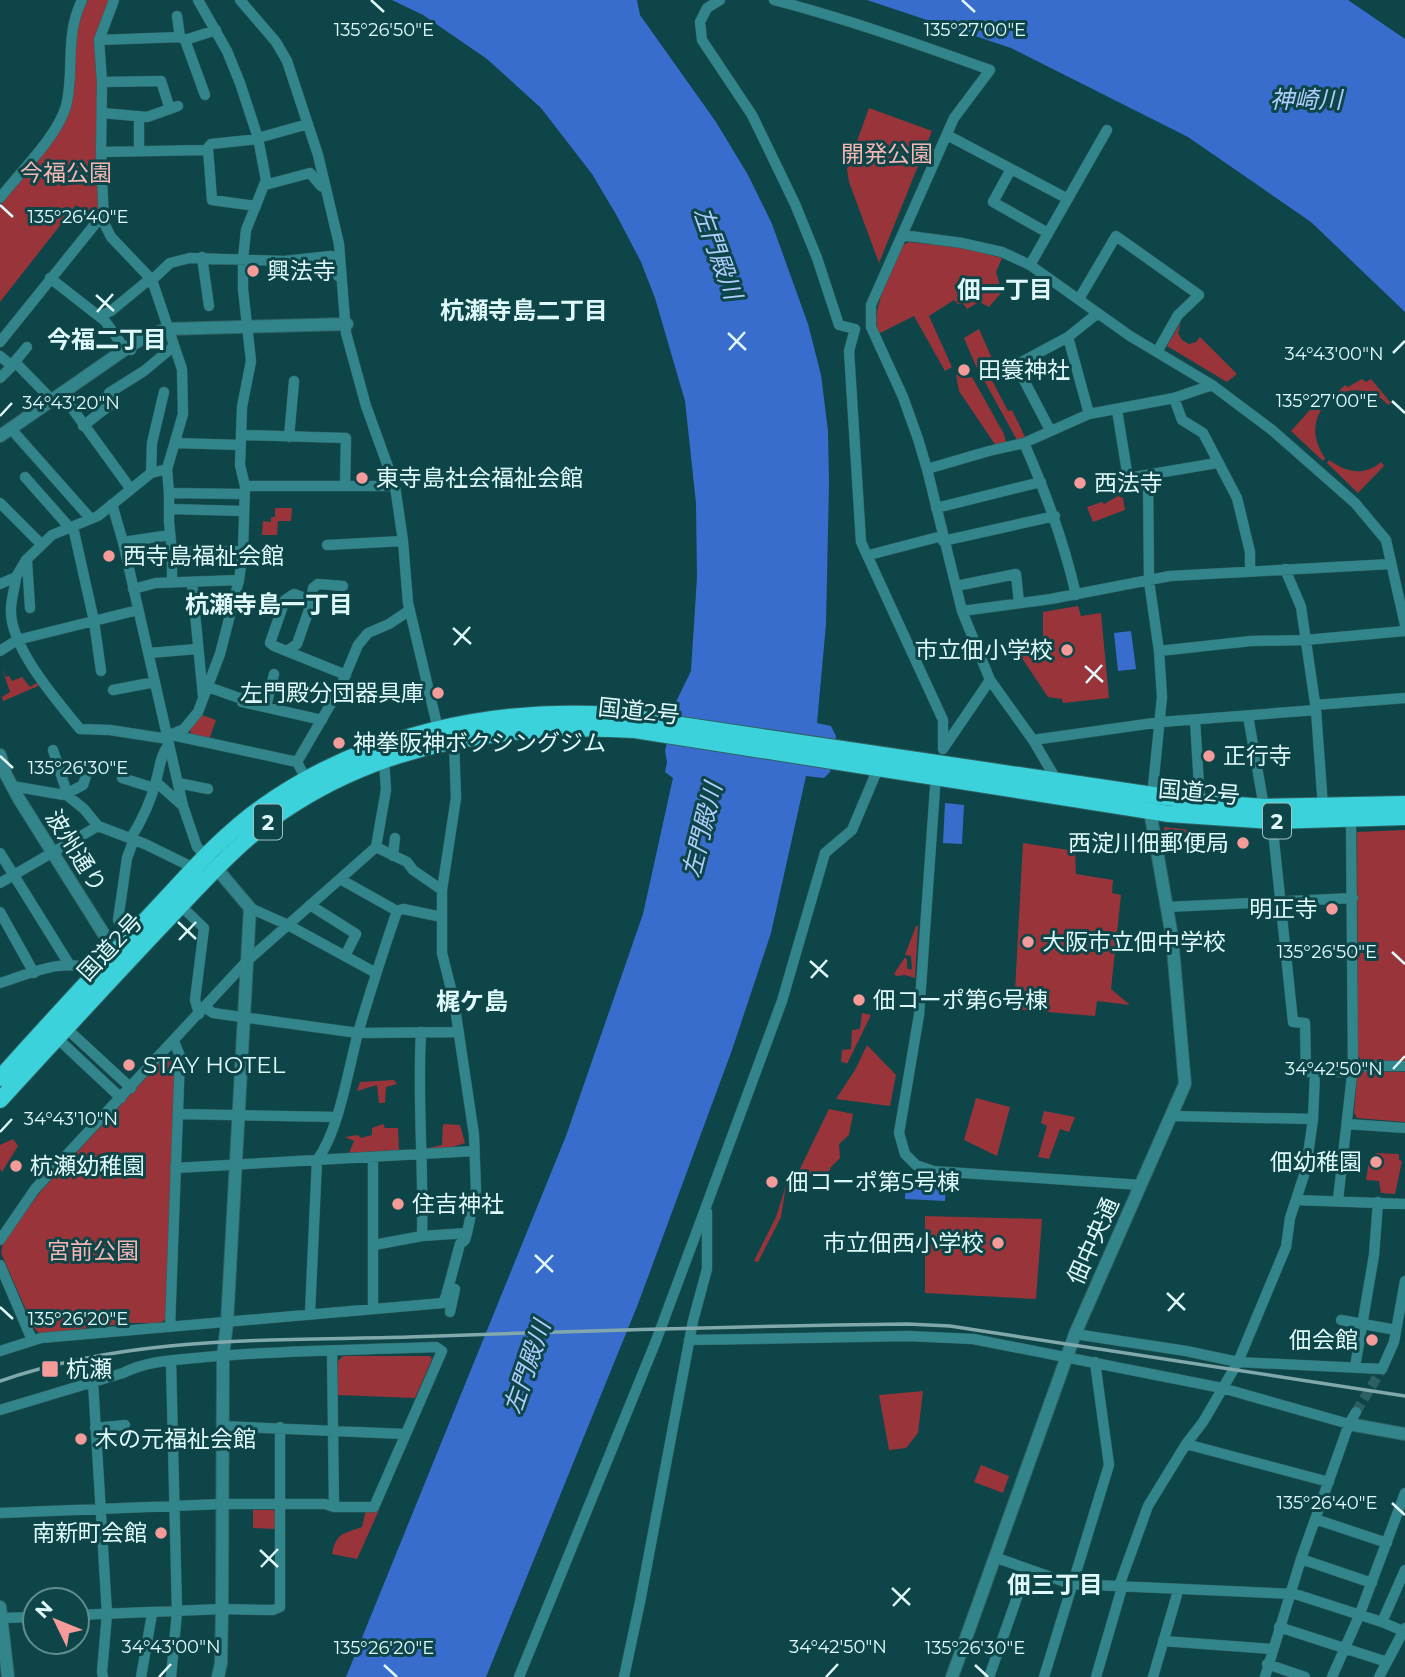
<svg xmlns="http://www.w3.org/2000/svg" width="1405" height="1677" viewBox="0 0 1405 1677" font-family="Montserrat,'Noto Sans JP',sans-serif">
  <rect width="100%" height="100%" fill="#0e4548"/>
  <path fill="#99353a" d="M88 0H110L99 80 97 153 99 214 95 219 76 205 0 302V206L55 137 70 111 75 37 81 15Z
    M869 108 932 131 879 263 849 182 847 169Z
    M909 242 964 248 1002 258 996 272 1002 292 989 307 979 302 967 309 963 303 958 304 954 300 929 316 952 367 945 371 914 316 878 334C870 308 893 269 903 245Z
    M1181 322 1178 333 1182 340 1189 344 1196 342 1200 337 1237 374 1227 382 1167 346Z
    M979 329 994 363 985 367 1008 411 1012 410 1025 437 1017 440 975 364 964 338Z
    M965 373 966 378 972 377 1004 434 1006 442 996 446 959 391 956 375Z
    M1362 379 1366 382 1371 379 1391 403 1388 405C1374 389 1353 386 1334 396L1345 385 1348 387Z
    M1318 401 1321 410C1311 427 1315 443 1325 458L1323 461 1291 431Z
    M1329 460C1346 472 1364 477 1381 462L1384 466 1358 493 1327 463Z
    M1118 496 1123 498 1125 510 1093 522 1087 507 1102 502 1104 504Z
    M275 508H292L291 521H278L277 535H262L263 521 271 522V517H275Z
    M1078 606 1081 616 1101 613 1109 698 1063 703 1062 699 1048 697 1012 643 1043 640V612Z
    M2 668 6 677 9 676 12 681 22 677 30 687 38 682 43 684 3 701 2 697 10 692Z
    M202 715 216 720 209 740 192 736 190 730Z
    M1164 827 1206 832V842L1167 844Z
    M1405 830V1061H1362L1358 1056 1357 832Z
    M1023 843 1075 851 1076 874 1113 880 1112 893 1121 895 1111 989 1130 1005 1097 1001 1095 1016 1014 1009Z
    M916 926H918L915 978 905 975 897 976 894 974 905 957 907 960V968L911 970 912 968 911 956 905 955Z
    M862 1013 871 1015 846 1066 847 1063 841 1062 842 1050 851 1049 852 1030 860 1029Z
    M867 1045 896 1075 890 1106 836 1099 855 1070Z
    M168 1054 176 1060 166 1318 161 1323H130L40 1334 34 1328 1 1253 3 1242 41 1191Z
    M1364 1071 1405 1072V1122L1357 1118 1354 1113 1357 1078Z
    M394 1080 397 1084 386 1087 385 1103H379L377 1085 357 1091 360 1082Z
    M976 1098 1010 1107 997 1156 964 1140Z
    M829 1109 853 1114 849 1135 839 1144 840 1158 830 1168 828 1179 798 1173Z
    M1044 1111 1075 1117 1069 1132 1060 1129 1049 1159 1038 1157 1047 1126 1041 1123Z
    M383 1124 385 1128H398L399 1150 349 1153 354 1141 345 1137 358 1135 361 1138 372 1135V1128Z
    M443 1124 460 1125 465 1143 446 1149 429 1151 428 1148 442 1145Z
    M13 1139 18 1146 2 1172 0 1169V1145Z
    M1376 1153 1399 1154V1160L1402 1161 1395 1194 1381 1193 1379 1181 1366 1180 1369 1161 1375 1158Z
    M786 1185 781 1217 758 1262 754 1261 776 1217Z
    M925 1216 1042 1219 1036 1299 925 1293Z
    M343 1356H430L432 1359 415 1398 338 1395V1361Z
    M923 1391 918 1433 906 1448 889 1450 879 1395Z
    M981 1465 1009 1476 1003 1493 974 1482Z
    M253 1510H273L275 1512 276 1529 253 1528Z
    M366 1510H379L357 1559 332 1554C336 1533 343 1534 362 1527Z"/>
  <path fill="#396dcd" d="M392 0H637L640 15 716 122 748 175 772 224 808 324 821 375 828 431 829 482 826 624 817 723 831 726 836 736 830 772 824 778 806 776 771 933 732 1050 638 1304 486 1677H346L566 1136 643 914 673 778 665 772 667 762 665 751 675 704 691 671 697 577 696 503 685 401 655 298 641 262 617 216 592 174 541 108 487 59 423 15Z
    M867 0H1348L1405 39V312L1311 222 1188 137 1011 48Z
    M1131 631 1136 669 1118 671 1114 633Z
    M945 803 964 805 962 844 943 843Z
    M906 1182 946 1183 945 1201 905 1199Z"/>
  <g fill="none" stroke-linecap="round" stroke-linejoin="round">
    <path stroke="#2d6063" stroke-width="10" stroke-dasharray="10 5" stroke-linecap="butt" d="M1356 1412 1382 1369"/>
    <defs>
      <path id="minor" d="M114 0 99 40 102 82 101 152 104 223 111 237 152 280 182 369 183 414 167 469
        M240 0 276 42 287 61 318 155 339 244 346 333 366 406 395 486 403 541 408 603 438 729
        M720 0 707 8 700 22 702 40 752 115 795 204 817 258 839 325 855 329 849 351 861 542 943 720V749
        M774 0C847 19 918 44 990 70L954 118 871 305V327L903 397 918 439 927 469 962 611 990 680 1033 740 1057 781
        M177 16 180 37
        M99 40 180 37 185 40 216 30
        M185 40 205 95
        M102 82 161 81 170 109
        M102 113 147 117 178 106
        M947 135 1068 199
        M258 138 308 124
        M208 149 212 200 256 206
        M139 151V116
        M101 152 206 150 211 144 258 139
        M1011 169 993 202 1048 233
        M265 185 310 173 321 186 326 188
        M0 198C20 172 57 137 66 106 75 71 64 37 82 0
        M902 235 962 243 1002 252 1030 265 1130 336 1212 385 1272 430 1355 503 1386 540 1405 625
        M202 257 209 306
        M1030 265 1107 130
        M50 278 105 321 122 345 131 350
        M152 280 170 263 190 258 284 261 331 256 338 276
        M1079 299 1116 236 1199 295 1178 315 1157 352
        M99 316 111 311 151 278
        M1068 337 1089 414
        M0 342 104 213
        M0 356 12 366 0 378
        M15 362 51 399
        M12 365 27 347
        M61 393 130 488
        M1174 398 1182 420 1203 433 1237 498 1250 552V570
        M1117 410 1128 478 1217 463
        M83 426 114 402 109 393 144 371 174 346
        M12 430 90 518
        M1050 430 1016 365 1068 337 1098 313
        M241 435 346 438 345 486
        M289 437 294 381
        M175 443 241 445
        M1024 443C1046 493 1064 541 1076 595
        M927 469 989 451 1024 443 1089 414 1174 398 1212 385
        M151 473 152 443 164 392
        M1148 475 1149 581 1159 651 1162 697 1152 797
        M25 477 70 528
        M245 486H395
        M169 493V522L172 552 243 551
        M0 503 41 544
        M112 504 123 542 183 806 197 847 209 859
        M936 508 1041 482
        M169 509 243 511
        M73 527 94 621 101 671
        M943 541 1055 516
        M123 542 170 535
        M327 545 403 541
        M172 552V582
        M869 555 942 536
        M27 561 30 608
        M1285 569 1301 607 1316 710 1323 807
        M16 577C15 588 11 599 11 609 9 646 57 701 80 729L110 730 168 739
        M192 582 203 696
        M0 584 16 577 26 560 52 535 98 516 151 473 167 469 169 493 243 494
        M956 586 1016 574 1019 603
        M133 589 156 583 239 580
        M310 607 313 588 318 584 343 586
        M962 611 1051 599 1170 576 1391 564
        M0 651 17 640 138 610
        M287 651 297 644 310 607 307 599 294 594 285 600 270 643 274 646 346 675
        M1159 651 1251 641 1305 640 1405 631
        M149 653 197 649
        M208 687 242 699V702L322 720
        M113 690 155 682
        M1315 705 1405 698
        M266 707 274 674
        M1248 716 1264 807
        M1195 720 1200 802
        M172 735 297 762 306 779
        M167 736 184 729 198 712 220 654 239 580 243 551 245 486 240 465 242 407 251 361 243 289V259L246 230 266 180 258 138 240 83 227 51 198 0
        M1033 740 1161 722 1316 710
        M943 749 990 680
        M53 750 68 796 84 809 98 826
        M297 762 340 688 358 645 368 633 389 624 410 610
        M936 774 919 1015 899 1133 905 1154 916 1165 933 1171 1141 1185
        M122 778 154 788
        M156 782 183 806
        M178 783 208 789
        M12 786 64 795 83 785 88 770
        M1272 821 1293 1022 1305 1023 1306 1072H1347L1353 1066H1405
        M131 838C142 820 151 801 156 781 160 767 160 756 169 744
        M376 847 407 862 413 870 442 890
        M0 853 69 964
        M393 856 395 838
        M340 879 397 911 403 909 442 917
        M0 883 98 826 145 844 194 868
        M310 905 356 934 345 956
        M181 906 204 928 195 1000 199 1014
        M1167 907 1353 898
        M250 908 288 925 376 973
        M0 912 34 973
        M124 926 118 920 127 858 134 839
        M0 983C29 974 68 955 97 972
        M206 1008 213 1013 358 1033 459 1032
        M66 1028 131 1088
        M421 1032C417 1100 424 1168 422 1236
        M57 1038 121 1098
        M178 1114 336 1117
        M1172 1116 1313 1119
        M1347 1124 1405 1128
        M373 1157V1307
        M175 1168 474 1151
        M1296 1200 1405 1204
        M1338 1200 1353 1066 1351 820
        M0 1240 35 1189 246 962 376 847 386 790 384 761
        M374 1245 422 1236 467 1233
        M0 1265 32 1340
        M450 1312 455 1289
        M310 1313 317 1160C339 1131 348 1070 358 1033 370 992 383 952 397 911
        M1341 1320 1396 1330
        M170 1327 180 1056 174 1041
        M1075 1334 1186 1351 1238 1362 1382 1369 1394 1342 1405 1281
        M689 1340 908 1336 973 1339 1222 1388 1349 1424
        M0 1351 41 1338 443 1303 446 1296 460 1244 465 1240 467 1233 476 1191 474 1135 454 1001 442 953V890L456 798 454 740
        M332 1351 334 1507
        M1355 1367 1374 1255 1378 1202
        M93 1382 107 1614 102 1672 103 1677
        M0 1410 123 1373C149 1360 178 1360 206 1357 283 1350 359 1350 436 1347L442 1351 374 1507H334L325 1504H222L0 1513
        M222 1426 404 1434
        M95 1428 125 1425
        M1186 1444 1329 1482
        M1315 1519 1387 1543
        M994 1557 1071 1584 1295 1594 1382 1622
        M1301 1559 1372 1583
        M77 1615 222 1609 273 1610 280 1607V1427
        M2 1618 35 1617
        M1279 1627 1387 1662
        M1403 1631 1382 1622 1405 1570
        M1163 1641 1272 1649
        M1267 1664 1305 1677
        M141 1677 152 1614
        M171 1677 177 1612 171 1361
        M519 1677 656 1341 707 1204 782 1001 825 853 852 830 879 766
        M624 1677 640 1602 693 1321 707 1269V1212
        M989 1677 1027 1569
        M1044 1677 1109 1465 1095 1362
        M1096 1677 1121 1591 1119 1586 1148 1506 1186 1444 1203 1422 1238 1362 1286 1247 1290 1218 1306 1169 1313 1119 1315 1073
        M1153 1677 1178 1591
        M1265 1677 1301 1559 1349 1424 1356 1412
        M1332 1677 1359 1616 1405 1493
        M1379 1677 1405 1628"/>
      <path id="tertiary" d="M0 436 127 348 146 336 168 329 347 324
        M0 755 6 775 19 799 115 952 121 957
        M212 863 250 908 227 1323 223 1356 222 1609 221 1663 218 1677
        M1349 1424 1405 1434
        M0 1607 8 1677
        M952 1677 1075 1334 1185 1084 1172 937 1150 811 1151 804"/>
      <path id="trunk" d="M0 1078C51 1021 103 965 155 910 189 874 221 836 262 807 363 735 492 707 614 715L1200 802 1264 807 1405 804
        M0 1100C55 1040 110 980 166 921 206 879 244 835 294 804 396 739 517 723 635 730L1169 814 1272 821 1405 817"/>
    </defs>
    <use href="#minor" stroke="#2f6264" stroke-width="11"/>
    <use href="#tertiary" stroke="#2f6264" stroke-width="14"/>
    <use href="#trunk" stroke="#2f6264" stroke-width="18"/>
    <use href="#minor" stroke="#32858a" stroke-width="10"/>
    <use href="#tertiary" stroke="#32858a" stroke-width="12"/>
    <use href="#trunk" stroke="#3cd2db" stroke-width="16"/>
    <path stroke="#81a8aa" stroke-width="3.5" d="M0 1381C133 1335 270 1341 409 1337 575 1331 741 1326 907 1324L950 1326 1405 1396"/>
  </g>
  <path fill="none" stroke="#dff9fa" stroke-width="2.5" d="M371 0 384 12M962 0 975 12M0 205 13 217M96 295 114 311M97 312 113 294M728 333 746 350M729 350 745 332M1393 353 1405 341M1392 401 1405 413M0 416 12 403M453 628 471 644M454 645 470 627M1085 666 1103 682M1086 683 1102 665M0 756 13 768M178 922 196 939M179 940 196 922M1392 952 1405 964M810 961 828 977M811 978 827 960M1393 1069 1405 1056M0 1132 12 1119M535 1255 553 1272M536 1273 553 1255M1167 1293 1185 1310M0 1307 13 1319M1168 1311 1184 1293M1392 1503 1405 1515M260 1550 278 1567M261 1567 278 1549M892 1588 910 1605M893 1606 910 1588M384 1665 397 1677M975 1665 988 1677M159 1677 171 1664M826 1677 838 1664"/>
  <g fill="#f59b99" stroke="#0e4548" stroke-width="2.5">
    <circle cx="253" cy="271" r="7"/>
    <circle cx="964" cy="370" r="7"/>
    <circle cx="362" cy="478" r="7"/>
    <circle cx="1080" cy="483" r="7"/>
    <circle cx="109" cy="556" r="7"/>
    <circle cx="1067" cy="650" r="7"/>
    <circle cx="438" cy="693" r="7"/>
    <circle cx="339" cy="743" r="7"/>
    <circle cx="1209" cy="756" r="7"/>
    <circle cx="1243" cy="843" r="7"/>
    <circle cx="1332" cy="909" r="7"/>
    <circle cx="1028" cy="942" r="7"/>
    <circle cx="859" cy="1000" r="7"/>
    <circle cx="129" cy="1065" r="7"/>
    <circle cx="1376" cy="1162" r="7"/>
    <circle cx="16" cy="1166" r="7"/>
    <circle cx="772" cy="1182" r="7"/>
    <circle cx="398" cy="1204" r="7"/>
    <circle cx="998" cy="1243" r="7"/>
    <circle cx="1372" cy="1340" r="7"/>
    <rect x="41" y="1360" width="18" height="18" rx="3.5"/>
    <circle cx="81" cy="1439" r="7"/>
    <circle cx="161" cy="1533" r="7"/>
  </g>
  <g text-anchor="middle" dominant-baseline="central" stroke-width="6" stroke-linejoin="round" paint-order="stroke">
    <g fill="#0e4548" stroke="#a0c3c5" stroke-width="2">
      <rect x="1263" y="803.5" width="28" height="35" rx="5"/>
      <rect x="254" y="804.5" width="28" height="35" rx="5"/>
    </g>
    <g font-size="21" font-weight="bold" fill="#dff9fa">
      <text x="1277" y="821">2</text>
      <text x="268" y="822">2</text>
    </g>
    <g font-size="23" fill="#f6b6b3" stroke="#0e4548">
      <text x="887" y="154">開発公園</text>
      <text x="66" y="173">今福公園</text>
      <text x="93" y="1251">宮前公園</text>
    </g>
    <g font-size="23" fill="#dff9fa" stroke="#0e4548" text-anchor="start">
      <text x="267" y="271">興法寺</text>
      <text x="978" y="370">田簑神社</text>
      <text x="376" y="478">東寺島社会福祉会館</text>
      <text x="1094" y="483">西法寺</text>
      <text x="123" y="556">西寺島福祉会館</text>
      <text x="1053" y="650" text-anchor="end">市立佃小学校</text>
      <text x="424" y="693" text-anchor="end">左門殿分団器具庫</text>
      <text x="353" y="743">神拳阪神ボクシングジム</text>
      <text x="1223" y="756">正行寺</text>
      <text x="1229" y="843" text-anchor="end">西淀川佃郵便局</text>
      <text x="1318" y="909" text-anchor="end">明正寺</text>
      <text x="1042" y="942">大阪市立佃中学校</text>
      <text x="873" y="1000">佃コーポ第6号棟</text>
      <text x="143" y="1065">STAY HOTEL</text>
      <text x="1362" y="1162" text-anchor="end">佃幼稚園</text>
      <text x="30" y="1166">杭瀬幼稚園</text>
      <text x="786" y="1182">佃コーポ第5号棟</text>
      <text x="412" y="1204">住吉神社</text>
      <text x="984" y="1243" text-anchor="end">市立佃西小学校</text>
      <text x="1358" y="1340" text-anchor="end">佃会館</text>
      <text x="66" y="1369">杭瀬</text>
      <text x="95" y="1439">木の元福祉会館</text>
      <text x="147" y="1533" text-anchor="end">南新町会館</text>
    </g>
    <g font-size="23" fill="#dff9fa" stroke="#0e4548">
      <text transform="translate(639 711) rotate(6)">国道2号</text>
      <text transform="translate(1199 792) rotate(5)">国道2号</text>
      <text transform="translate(76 851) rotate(58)">波州通り</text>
      <text transform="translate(110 947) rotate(-47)">国道2号</text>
      <text transform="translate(1093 1241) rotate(-66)">佃中央通</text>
    </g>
    <g font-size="24" font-style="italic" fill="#afccfd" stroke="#0e4548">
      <text x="1306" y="99">神崎川</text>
      <text transform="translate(718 253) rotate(70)">左門殿川</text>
      <text transform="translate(702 830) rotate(-76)">左門殿川</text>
      <text transform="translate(527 1367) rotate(-71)">左門殿川</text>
    </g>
    <g font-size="24" font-weight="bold" fill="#dff9fa" stroke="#0e4548">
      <text x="1005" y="289">佃一丁目</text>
      <text x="524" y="310">杭瀬寺島二丁目</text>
      <text x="107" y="339">今福二丁目</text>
      <text x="269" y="604">杭瀬寺島一丁目</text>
      <text x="472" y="1001">梶ケ島</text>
      <text x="1055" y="1584">佃三丁目</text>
    </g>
  </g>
  <g font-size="18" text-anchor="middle" fill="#dff9fa" stroke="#0e4548" stroke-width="6" stroke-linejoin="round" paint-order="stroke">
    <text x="384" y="36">135°26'50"E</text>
    <text x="975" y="36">135°27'00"E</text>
    <text x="78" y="223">135°26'40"E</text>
    <text x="1334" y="360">34°43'00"N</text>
    <text x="1327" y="407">135°27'00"E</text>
    <text x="71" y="409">34°43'20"N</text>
    <text x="78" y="774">135°26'30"E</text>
    <text x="1327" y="958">135°26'50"E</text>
    <text x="1334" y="1075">34°42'50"N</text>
    <text x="71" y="1125">34°43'10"N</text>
    <text x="78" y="1325">135°26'20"E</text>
    <text x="1327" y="1509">135°26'40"E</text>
    <text x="171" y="1653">34°43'00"N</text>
    <text x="838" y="1653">34°42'50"N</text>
    <text x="384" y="1654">135°26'20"E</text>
    <text x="975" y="1654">135°26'30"E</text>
  </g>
  <g transform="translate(56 1621) rotate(313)"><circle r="33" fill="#0e4548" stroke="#628d8f" stroke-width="2"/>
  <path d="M0-5L12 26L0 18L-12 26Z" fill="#f59b99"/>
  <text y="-10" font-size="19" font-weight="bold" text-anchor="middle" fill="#dff9fa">N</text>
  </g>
</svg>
